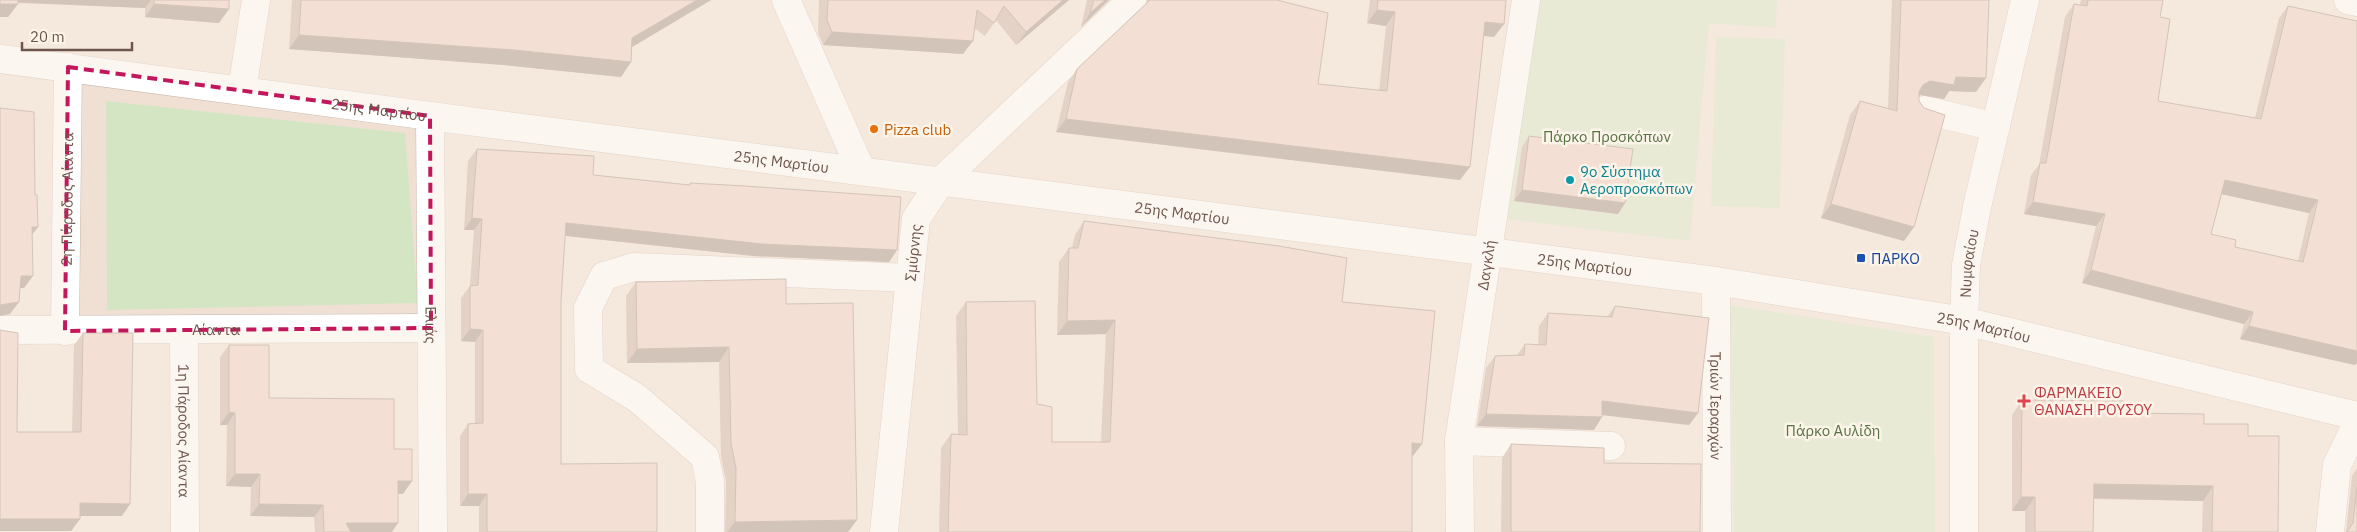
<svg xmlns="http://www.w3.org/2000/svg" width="2357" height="532" viewBox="0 0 2357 532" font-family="'IBM Plex Sans',sans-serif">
  <rect width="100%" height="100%" fill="#faefe3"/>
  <path fill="#f0e0d3" d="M0 0H2357V532H0Z"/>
  <path fill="#d4e5c4" d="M1539 0H1777L1776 28 1709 23 1690 241 1497 218Z
    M1716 37 1785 39 1780 208 1711 206Z
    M106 101 405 133 418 303 107 310Z
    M1730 305 1934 337 1935 532H1734Z"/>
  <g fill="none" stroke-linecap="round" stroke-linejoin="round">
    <defs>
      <g id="minor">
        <path d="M786 0 861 170"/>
        <path d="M2348 0 2357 2"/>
        <path id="s1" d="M0 59 430 116 1716 281 1964 321 2357 416"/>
        <path d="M242 90 256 0"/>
        <path d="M1924 110 1996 127"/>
        <path id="s2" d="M430 116 433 532"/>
        <path id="s3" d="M1716 281 1717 532"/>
        <path id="s4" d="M0 330 431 328"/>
        <path id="s5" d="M184 330 185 532"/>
        <path id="s6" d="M65 331 68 67"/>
        <path d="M1459 441 1611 446"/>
        <path d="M710 532V482L705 457 637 398 589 369 588 308 604 276 634 267 910 278"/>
        <path id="s7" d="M884 532 916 219 941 181 1132 0"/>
        <path id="s8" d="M1460 532 1459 441 1526 0"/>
        <path id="s9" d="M1964 532V321L1966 265 1977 207 2025 0"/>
        <path d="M2330 532 2337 465 2357 424"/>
      </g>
    </defs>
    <use href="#minor" stroke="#c9b6ab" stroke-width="29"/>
    <use href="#minor" stroke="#fff" stroke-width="28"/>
  </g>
  <path fill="#cbb0a3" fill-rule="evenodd" d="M0 0H229L219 23 145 17V8L18 3 8 17H0Z
    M292 0H711L632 47 631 62 621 77 504 65 289 49Z
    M819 0H1069L1016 45 996 20 985 36 974 28 963 54 823 45 818 33Z
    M1087 0H1109L1081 27Z
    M1147 0H1279V1L1318 84 1379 91 1386 26 1367 23 1370 0H1506L1504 24 1494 37 1484 36 1460 180 1056 132 1068 82 1077 69 1147 3Z
    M1892 0H1989L1976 92 1949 91 1944 99 1920 95 1919 96 1904 241 1821 218 1850 115 1860 101 1888 108Z
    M2081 0H2163L2160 17 2158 101 2255 118 2279 18 2288 6 2357 21V363L2355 365 2240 339 2244 324 2082 283 2096 226 2024 214 2031 175 2039 165 2065 17 2074 4 2080 5ZM2222 194 2309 213 2298 261 2235 247 2211 234Z
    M1529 136 1625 203 1618 214 1514 201 1522 147Z
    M477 149 593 175 689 185 690 183 897 250 889 262 754 256 565 236 561 301V464L657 532H479V506H460V436L468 424 475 423V342L461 341V298L470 286 474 230H464L468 161Z
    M1084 221 1342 302 1422 444 1412 457V532H939L941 448 951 434H958L956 316 966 302 1037 404 1052 442H1101L1106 334 1057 335 1059 262 1069 248H1072L1075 235Z
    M636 282 786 304 848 532H725L726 482 721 457 719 362 627 363 626 296Z
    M1615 306 1698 413 1689 425 1602 415 1594 430 1477 426 1486 368 1495 356 1517 355 1525 344 1538 345 1539 326 1548 313 1607 317Z
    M83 333 122 516H80V519L71 531 17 432H72L74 345Z
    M229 345 269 398 394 449 403 494H398L392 532H315L314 517 250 516 251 487 226 486 227 425H220V357Z
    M2022 400 2204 424 2248 436 2278 532H2202L2203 501 2094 499 2093 532H2025V511H2012V415Z
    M1511 444 1604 463 1700 532H1501L1502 458Z
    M2357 468V532H2346L2352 476Z"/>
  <path fill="#a59085" d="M11 0H151L145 8 9 2Z
    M697 0H711L622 53 632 38Z
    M1063 0H1069L1016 45 1026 32Z
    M1105 0H1109L1081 27 1090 13Z
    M0 4H18L8 17H0Z
    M154 4 229 9 219 23 145 17Z
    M1377 10 1395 12 1386 26 1367 23Z
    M1485 22 1504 24 1494 37 1476 35Z
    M832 32 973 41 963 54 823 45Z
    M299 35 514 50 631 62 621 77 504 65 289 49Z
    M1956 77 1986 78 1976 92 1949 91 1944 99 1920 95 1913 99 1923 85 1930 81Z
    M1066 119 1470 167 1460 180 1056 132Z
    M2225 180 2318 200 2309 213 2216 193Z
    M1522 190 1625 203 1618 214 1514 201Z
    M2033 202 2105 214 2096 226 2024 214Z
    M1831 204 1914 227 1904 241 1821 218Z
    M472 218 482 219 474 230H464Z
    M566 223 897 250 889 262 754 256 558 235Z
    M32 227H38L29 239Z
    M2091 270 2253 312 2244 324 2082 283Z
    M21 276H33L24 288H12Z
    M19 302 10 314 0 316V305Z
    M1115 320 1106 334 1057 335 1067 321Z
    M2249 326 2357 351V363L2355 365 2240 339Z
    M470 329 483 330 475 342 461 341Z
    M729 347 719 362 627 363 637 349Z
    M1602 401 1698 413 1689 425 1593 414Z
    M229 412 235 413 227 425H220Z
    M1486 414 1602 417 1594 430 1477 426Z
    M1412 443 1422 444 1412 457Z
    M235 474H260L251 487 226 486Z
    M398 481H412L403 494 390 493Z
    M2094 484 2213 486 2203 501 2084 498Z
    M468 494H487L479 506H460Z
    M2021 497H2035L2025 511H2012Z
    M80 503 130 504 122 516H71Z
    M259 504 323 505 314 517 250 516Z
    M0 519H80L71 531H0Z
    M857 520 848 532H727L735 522Z
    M346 523H398L392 532H340Z"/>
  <path fill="#eccdbe" stroke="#a59085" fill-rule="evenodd" d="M0 0H18V4H0Z
    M154 0H229V9L154 4Z
    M301 0H697L632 38 631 62 514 50 299 35Z
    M828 0H1063L1026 32 1004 6 994 23 977 10 973 41 832 32 827 20Z
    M1094 0H1105L1090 13Z
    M1150 0H1277L1328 13 1318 84 1387 91 1395 12 1377 10 1378 0H1506L1504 24 1485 22 1470 167 1066 119 1077 69Z
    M1901 0H1989L1986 78 1956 77 1954 85 1930 81 1923 85 1919 92V101L1924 108 1945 115 1914 227 1831 204 1860 101 1897 111Z
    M2088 0H2163L2160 17 2170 19 2158 101 2261 119 2288 6 2357 21V351L2249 326 2253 312 2091 270 2105 214 2033 202 2040 163H2046L2074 4 2087 6ZM2225 180 2318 200 2303 262 2235 247 2236 240 2211 234Z
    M0 108 34 112 35 195H37L38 227H32L33 276H21L19 302 0 305Z
    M1529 136 1633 149 1625 203 1522 190Z
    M477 149 594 156 593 175 690 185V183L745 186 901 197 897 250 762 244 566 223 561 301V464L657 463V532H487V494H468V424L483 423V330L470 329V286L478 285 482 219 472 218Z
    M1084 221 1279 246 1347 258 1342 302 1435 311 1422 444 1412 443V532H948L951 434 967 435 966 302 1035 301 1037 404 1052 407V442H1110L1115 320 1067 321 1069 248H1078Z
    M786 279V304L853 303 857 520 735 522 736 468 731 443 729 347 637 349 636 282Z
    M1615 306 1709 318 1698 413 1602 401V417L1486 414 1495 356 1524 355 1525 344 1546 345 1548 313 1612 317Z
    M0 330 18 333 17 432H81L83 333H133L130 504 80 503V519H0Z
    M229 345H269V398L394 399V449H412V481H398V523H346L351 532H324L323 505 259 504 260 474H235V413L229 412Z
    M2022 400 2123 401V413L2204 414V424H2248V436H2279L2278 532H2212L2213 486 2094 484 2093 532H2035V497H2021Z
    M1511 444 1604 448V463L1701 464 1700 532H1511Z
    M2357 487V532H2347L2353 523Z"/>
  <path d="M0 0H2357V532H0ZM68 67 430 116 431 328 65 331Z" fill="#faefe3" fill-opacity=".55" fill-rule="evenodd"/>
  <path fill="none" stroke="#c2185b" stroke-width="4" stroke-dasharray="10 6" stroke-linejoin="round" d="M68 67 430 116 431 328 65 331Z"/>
  <circle fill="#e8710a" stroke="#fdf4e9" stroke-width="2" cx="874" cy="129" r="5"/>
  <circle fill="#0f9aa8" stroke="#fdf4e9" stroke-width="2" cx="1570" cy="180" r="5"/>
  <rect fill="#1a4fb4" stroke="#fdf4e9" stroke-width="2" x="1856" y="253" width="10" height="10" rx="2.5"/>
  <path fill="#e0444e" stroke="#fdf4e9" stroke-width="2" d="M2021.5 393.5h5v5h5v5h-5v5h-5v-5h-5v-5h5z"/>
  <g text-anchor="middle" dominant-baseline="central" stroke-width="5" stroke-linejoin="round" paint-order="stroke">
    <g font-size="15" fill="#6f564c" stroke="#fdf4e9">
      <text stroke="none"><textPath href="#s1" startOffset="382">25ης Μαρτίου</textPath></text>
      <text stroke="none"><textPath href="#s1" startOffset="788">25ης Μαρτίου</textPath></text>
      <text stroke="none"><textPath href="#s6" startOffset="132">2η Πάροδος Αίαντα</textPath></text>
      <text stroke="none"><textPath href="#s1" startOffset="1192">25ης Μαρτίου</textPath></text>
      <text stroke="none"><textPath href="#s7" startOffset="281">Σμύρνης</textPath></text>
      <text stroke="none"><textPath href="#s9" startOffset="269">Νυμφαίου</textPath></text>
      <text stroke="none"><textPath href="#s1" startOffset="1598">25ης Μαρτίου</textPath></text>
      <text stroke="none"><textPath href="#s8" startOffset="269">Δαγκλή</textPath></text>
      <text stroke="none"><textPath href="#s2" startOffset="209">Ελιάς</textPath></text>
      <text stroke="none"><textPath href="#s1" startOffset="2002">25ης Μαρτίου</textPath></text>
      <text stroke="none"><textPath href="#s4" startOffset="216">Αίαντα</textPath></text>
      <text stroke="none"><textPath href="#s3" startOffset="125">Τριών Ιεραρχών</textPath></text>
      <text stroke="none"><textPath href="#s5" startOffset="101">1η Πάροδος Αίαντα</textPath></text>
    </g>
    <g font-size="15" fill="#c56008" stroke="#fdf4e9" text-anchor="start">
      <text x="884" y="129">Pizza club</text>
    </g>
    <g font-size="15" fill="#577445" stroke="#fdf4e9">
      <text x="1607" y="136">Πάρκο Προσκόπων</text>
      <text x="1833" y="430">Πάρκο Αυλίδη</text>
    </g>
    <g font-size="15" fill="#0d838f" stroke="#fdf4e9" text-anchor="start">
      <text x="1580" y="171">9ο Σύστημα<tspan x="1580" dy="17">Αεροπροσκόπων</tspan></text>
    </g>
    <g font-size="15" fill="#164399" stroke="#fdf4e9" text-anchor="start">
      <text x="1871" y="258">ΠΑΡΚΟ</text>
    </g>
    <g font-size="15" fill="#be3a42" stroke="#fdf4e9" text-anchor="start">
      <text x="2034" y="392">ΦΑΡΜΑΚΕΙΟ<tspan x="2034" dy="17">ΘΑΝΑΣΗ ΡΟΥΣΟΥ</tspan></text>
    </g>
  </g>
  <path d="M22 42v8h110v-8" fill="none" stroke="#6f564c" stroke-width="2.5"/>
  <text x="30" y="42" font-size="15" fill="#6f564c" stroke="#fdf4e9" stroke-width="4" paint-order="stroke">20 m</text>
</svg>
